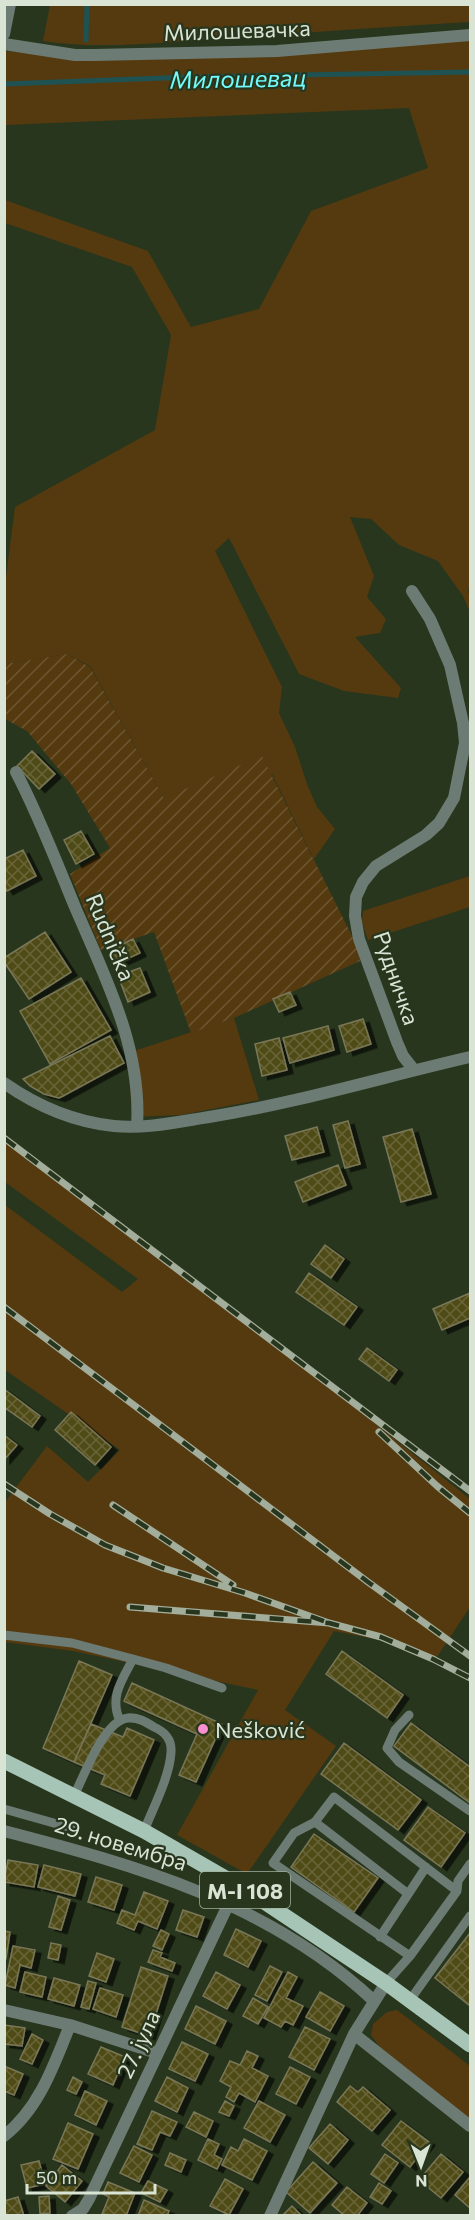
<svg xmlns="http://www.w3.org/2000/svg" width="475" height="2220" viewBox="0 0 475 2220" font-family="Commissioner,sans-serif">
  <defs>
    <pattern id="garden-furrows" width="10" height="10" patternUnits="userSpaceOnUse" patternTransform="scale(1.5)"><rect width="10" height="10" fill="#553a10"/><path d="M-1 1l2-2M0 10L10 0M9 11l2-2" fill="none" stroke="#6d5632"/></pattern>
    <pattern id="building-cross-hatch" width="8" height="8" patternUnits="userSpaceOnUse" patternTransform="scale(1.5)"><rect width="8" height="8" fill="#504b17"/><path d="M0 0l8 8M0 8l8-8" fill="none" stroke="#696538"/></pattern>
    <filter id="shadow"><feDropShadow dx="6" dy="3.5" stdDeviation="0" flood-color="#0009"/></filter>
  </defs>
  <rect width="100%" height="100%" fill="#27361d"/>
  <path fill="#553a10" d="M50 5 470 4V22C390 27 310 32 229 38 168 42 103 50 43 41Z
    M470 34V586L468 591 470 596V612L463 596 438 561 399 545 371 519 350 517 374 576 367 597 386 619 380 633 355 637 401 688 398 698 344 691 299 674 229 538 215 551 282 687 279 713 295 747 307 784 317 807 335 829 314 859 272 774 164 798 90 666 67 654 5 664V585L15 507 155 430 171 335 132 267 5 223V200L148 251 191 327 259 309 311 211 428 168 409 108 5 125V51L56 56 310 48Z
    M470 876V907L368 940 362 922 363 911Z
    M234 1018 259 1100 181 1115 132 1117 128 1053Z
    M4 1140 260 1332 470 1499V1607L433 1663 380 1640 334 1631 285 1710 336 1746 247 1874 177 1835 258 1690 73 1651 5 1642V1502L47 1446 88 1482 120 1450 5 1370V1205L122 1292 138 1279 5 1182Z
    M397 2010 470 2066V2122L382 2050 371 2035 373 2024 387 2012Z"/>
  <path fill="url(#garden-furrows)" d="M67 654 90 667 164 798 262 756 356 944 360 961 234 1018 191 1033 154 932 101 950 70 874 110 848 71 784 27 731 5 719V664Z"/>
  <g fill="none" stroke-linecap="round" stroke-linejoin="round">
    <path stroke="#1f5252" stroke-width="5" d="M86 40 87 4
      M4 84 190 77 470 72"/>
  </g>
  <path fill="url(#building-cross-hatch)" stroke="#797757" stroke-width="1.5" filter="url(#shadow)" d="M32 751 55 774 39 789 17 766Z
    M81 831 94 854 76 864 64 840Z
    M23 850 36 876 7 891 4 886V859Z
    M45 932 71 972 29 999 4 962V958Z
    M133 939 140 953 116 964 109 950Z
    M140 968 150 992 128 1002 118 976Z
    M81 978 111 1030 50 1064 20 1011Z
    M290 992 296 1005 279 1012 273 999Z
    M363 1019 371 1044 347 1052 339 1026Z
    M328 1026 334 1050 290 1063 283 1038Z
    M110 1036 124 1063 63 1096 59 1098 44 1094 30 1086 23 1079Z
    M279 1038 287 1070 262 1076 255 1044Z
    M348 1121 360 1164 345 1168 333 1125Z
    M317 1127 324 1152 292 1160 285 1136Z
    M412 1129 431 1194 401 1202 383 1137Z
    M338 1165 346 1185 303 1202 295 1182Z
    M325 1245 344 1259 331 1278 311 1264Z
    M309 1273 357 1307 344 1325 296 1292Z
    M470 1293V1318L442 1330 433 1309Z
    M367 1348 397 1370 389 1381 359 1359Z
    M4 1389 40 1416 32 1427 4 1407Z
    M71 1412 111 1447 95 1465 55 1430Z
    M4 1435 17 1445 4 1460Z
    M342 1651 403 1695 387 1718 326 1674Z
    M79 1661 112 1675 74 1762 43 1748Z
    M132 1683 222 1724 196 1782 179 1775 197 1734 124 1701Z
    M411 1723 470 1767V1803L394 1746Z
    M91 1724 123 1737 127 1728 154 1740 130 1796 101 1784 105 1775 74 1762Z
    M344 1743 421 1800 398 1830 321 1774Z
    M428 1807 465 1833 441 1867 404 1840Z
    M314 1834 378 1878 354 1912 291 1867Z
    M8 1860 38 1865 34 1887 4 1882Z
    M44 1865 81 1874 75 1896 38 1887Z
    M96 1877 122 1885 114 1910 88 1902Z
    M144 1892 168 1901 157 1929 138 1921 134 1930 117 1923 122 1910 135 1915Z
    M58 1896 70 1900 61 1930 49 1927Z
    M183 1910 204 1917 197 1937 176 1930Z
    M236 1929 261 1941 248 1967 224 1955Z
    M161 1930 169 1934 162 1950 153 1946Z
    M4 1931 10 1932 6 1959H4Z
    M470 1933V2006L435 1978Z
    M51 1943 61 1945 58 1960 48 1958Z
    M13 1946 35 1950 31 1968 20 1965 15 1988 5 1985Z
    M153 1950 162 1953 160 1957 175 1963 172 1971 148 1962Z
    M97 1953 114 1959 106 1982 89 1976Z
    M270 1966 282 1972 267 2001 255 1995Z
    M141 1967 168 1976 149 2036 122 2027Z
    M25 1972 46 1977 42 1997 20 1992Z
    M216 1972 240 1985 227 2009 203 1996Z
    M288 1972 297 1977 286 1998 303 2006 293 2025 285 2021 281 2027 264 2018Z
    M54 1978 80 1985 74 2006 48 1999Z
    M88 1981 96 1983 89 2009 81 2007Z
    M100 1988 123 1995 116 2017 93 2009Z
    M320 1992 344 2006 330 2031 306 2017Z
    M253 1998 268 2007 258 2024 243 2016Z
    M196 2006 226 2021 215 2044 185 2029Z
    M4 2025 25 2028 22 2046 4 2044Z
    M305 2027 330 2039 314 2070 289 2057Z
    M32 2034 43 2040 32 2064 20 2059Z
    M182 2042 208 2054 195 2081 169 2069Z
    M101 2047 125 2057 113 2085 88 2074Z
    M247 2051 258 2056 252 2068 268 2076 255 2102 239 2093 234 2102 226 2097 231 2087 220 2081 230 2061 240 2065Z
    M4 2066 23 2074 14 2095 4 2091Z
    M290 2067 310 2077 296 2104 276 2094Z
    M73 2077 82 2082 76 2094 67 2090Z
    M167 2077 188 2088 177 2112 155 2101Z
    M350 2086 358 2092 363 2087 390 2110 372 2131 337 2102Z
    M85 2091 107 2101 96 2125 75 2115Z
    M225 2101 234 2106 229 2116 219 2112Z
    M259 2101 285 2115 270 2142 244 2128Z
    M152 2111 177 2122 170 2136 160 2132 152 2150 137 2144Z
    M194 2112 213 2121 206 2137 186 2127Z
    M401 2121 429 2142 410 2167 382 2145Z
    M68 2123 93 2134 78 2169 53 2159Z
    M330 2124 348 2140 328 2164 309 2148Z
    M208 2139 219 2144 214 2155 222 2159 217 2169 198 2160Z
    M244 2139 267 2151 252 2180 222 2165 231 2147 238 2151Z
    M134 2146 152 2155 139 2182 120 2173Z
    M170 2153 186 2160 181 2172 165 2165Z
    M385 2154 398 2163 384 2183 371 2174Z
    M441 2154 463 2172 441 2198 419 2180Z
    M39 2161 45 2184 27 2188 21 2165Z
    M313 2162 337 2183 310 2213 286 2192Z
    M62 2165 82 2181 65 2202 46 2186Z
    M470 2177V2208L455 2195Z
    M225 2179 243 2189 229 2215 210 2206Z
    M148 2181 167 2190 160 2202 141 2193Z
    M108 2182 135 2193 126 2216 102 2214 109 2197 103 2194Z
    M379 2183 391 2191 382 2204 370 2197Z
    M347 2187 367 2203 357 2216H345L332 2205Z
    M49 2196 50 2213 40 2214 39 2197Z
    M18 2197 24 2216H4V2201Z
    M144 2200 169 2211 167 2216H138Z
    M292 2206 302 2216H282Z"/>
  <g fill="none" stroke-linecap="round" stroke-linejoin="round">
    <path stroke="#6c7b73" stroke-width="9" d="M4 1635 72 1643 133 1659
      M409 1715 395 1730 387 1748 399 1762 470 1811
      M120 1721C109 1697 122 1680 133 1659L166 1668 222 1688
      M74 1796C84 1776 104 1720 128 1718 138 1717 146 1722 154 1727 165 1732 172 1739 171 1752 170 1776 153 1808 144 1831
      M4 1809 75 1829
      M315 1822 407 1893
      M380 1937 426 1867
      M410 1956 273 1863 294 1833 315 1822 334 1797 457 1891
      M386 1983 410 1956 457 1891 458 1881 470 1864
      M410 2000 470 1916"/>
    <path stroke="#6c7b73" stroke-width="12" d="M4 34 10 4
      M4 44 75 55H94L277 51 470 35
      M412 591 430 619 450 665 463 723 465 743 454 798 439 823 426 835 376 866 363 882 356 897 355 916 359 939 397 1042 403 1056 414 1070
      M16 772C39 816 56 861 75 907 105 977 142 1048 137 1126
      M4 1831C139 1866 269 1903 373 2000
      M4 2010 70 2025 157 2053
      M354 2034 470 2126
      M4 2136C39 2109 54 2065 70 2025
      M72 2216 83 2209 89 2199 229 1903 243 1888
      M270 2216 354 2034 386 1983"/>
    <path stroke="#6c7b73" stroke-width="12" d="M4 1083C37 1106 74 1122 114 1126 146 1129 177 1122 209 1117 297 1103 383 1077 470 1057"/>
    <path stroke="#a6c5b6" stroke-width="15" d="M4 1761 144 1831 243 1888 386 1983 470 2045"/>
    <defs>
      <path id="rail" d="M4 1138 470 1491
        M4 1307 368 1582 470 1656
        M379 1432 437 1486 470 1513
        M4 1484 50 1514 105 1545 163 1568 245 1593 329 1623
        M113 1505 233 1585
        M130 1607 329 1623 381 1637 433 1659 470 1678"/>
    </defs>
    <use href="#rail" stroke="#a2ad9b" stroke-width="7"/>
    <use href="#rail" stroke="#27361d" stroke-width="4.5" stroke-dasharray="14" stroke-linecap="butt"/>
  </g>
  <circle fill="#f790ce" stroke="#27361d" stroke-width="2" cx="203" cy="1729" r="6"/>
  <g text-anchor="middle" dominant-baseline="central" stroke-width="4.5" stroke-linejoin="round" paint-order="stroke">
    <rect fill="#27361d" stroke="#a4b09e" stroke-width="1.5" x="200" y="1872" width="90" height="36" rx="4.5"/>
    <g font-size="21" font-weight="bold" fill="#dae4d5">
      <text x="245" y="1890">M-I 108</text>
    </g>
    <g font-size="22" fill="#dae4d5" stroke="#27361d">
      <text transform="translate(237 30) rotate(-2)">Милошевачка</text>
      <text transform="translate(111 937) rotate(67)">Rudnička</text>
      <text transform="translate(397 978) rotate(71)">Рудничка</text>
      <text transform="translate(121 1843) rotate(17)">29. новембра</text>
      <text transform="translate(138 2044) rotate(-65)">27. јула</text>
    </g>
    <g font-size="22" fill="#dae4d5" stroke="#27361d" text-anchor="start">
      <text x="215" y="1729">Nešković</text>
    </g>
    <g font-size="24" font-style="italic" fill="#72fbfb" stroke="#27361d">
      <text transform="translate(238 78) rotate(-1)">Милошевац</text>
    </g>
  </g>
  <rect width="475" height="2220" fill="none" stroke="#dae4d5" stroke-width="12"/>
  <g transform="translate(421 2166) rotate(179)" stroke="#27361d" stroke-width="4.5" paint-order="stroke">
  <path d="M0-4.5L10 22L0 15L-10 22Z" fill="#dae4d5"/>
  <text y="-9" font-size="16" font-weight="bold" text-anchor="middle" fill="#dae4d5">N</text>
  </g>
  <path d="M27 2184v9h128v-9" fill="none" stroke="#dae4d5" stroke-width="3"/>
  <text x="36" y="2184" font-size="18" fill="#dae4d5" stroke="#27361d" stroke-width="4.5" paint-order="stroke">50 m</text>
</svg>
